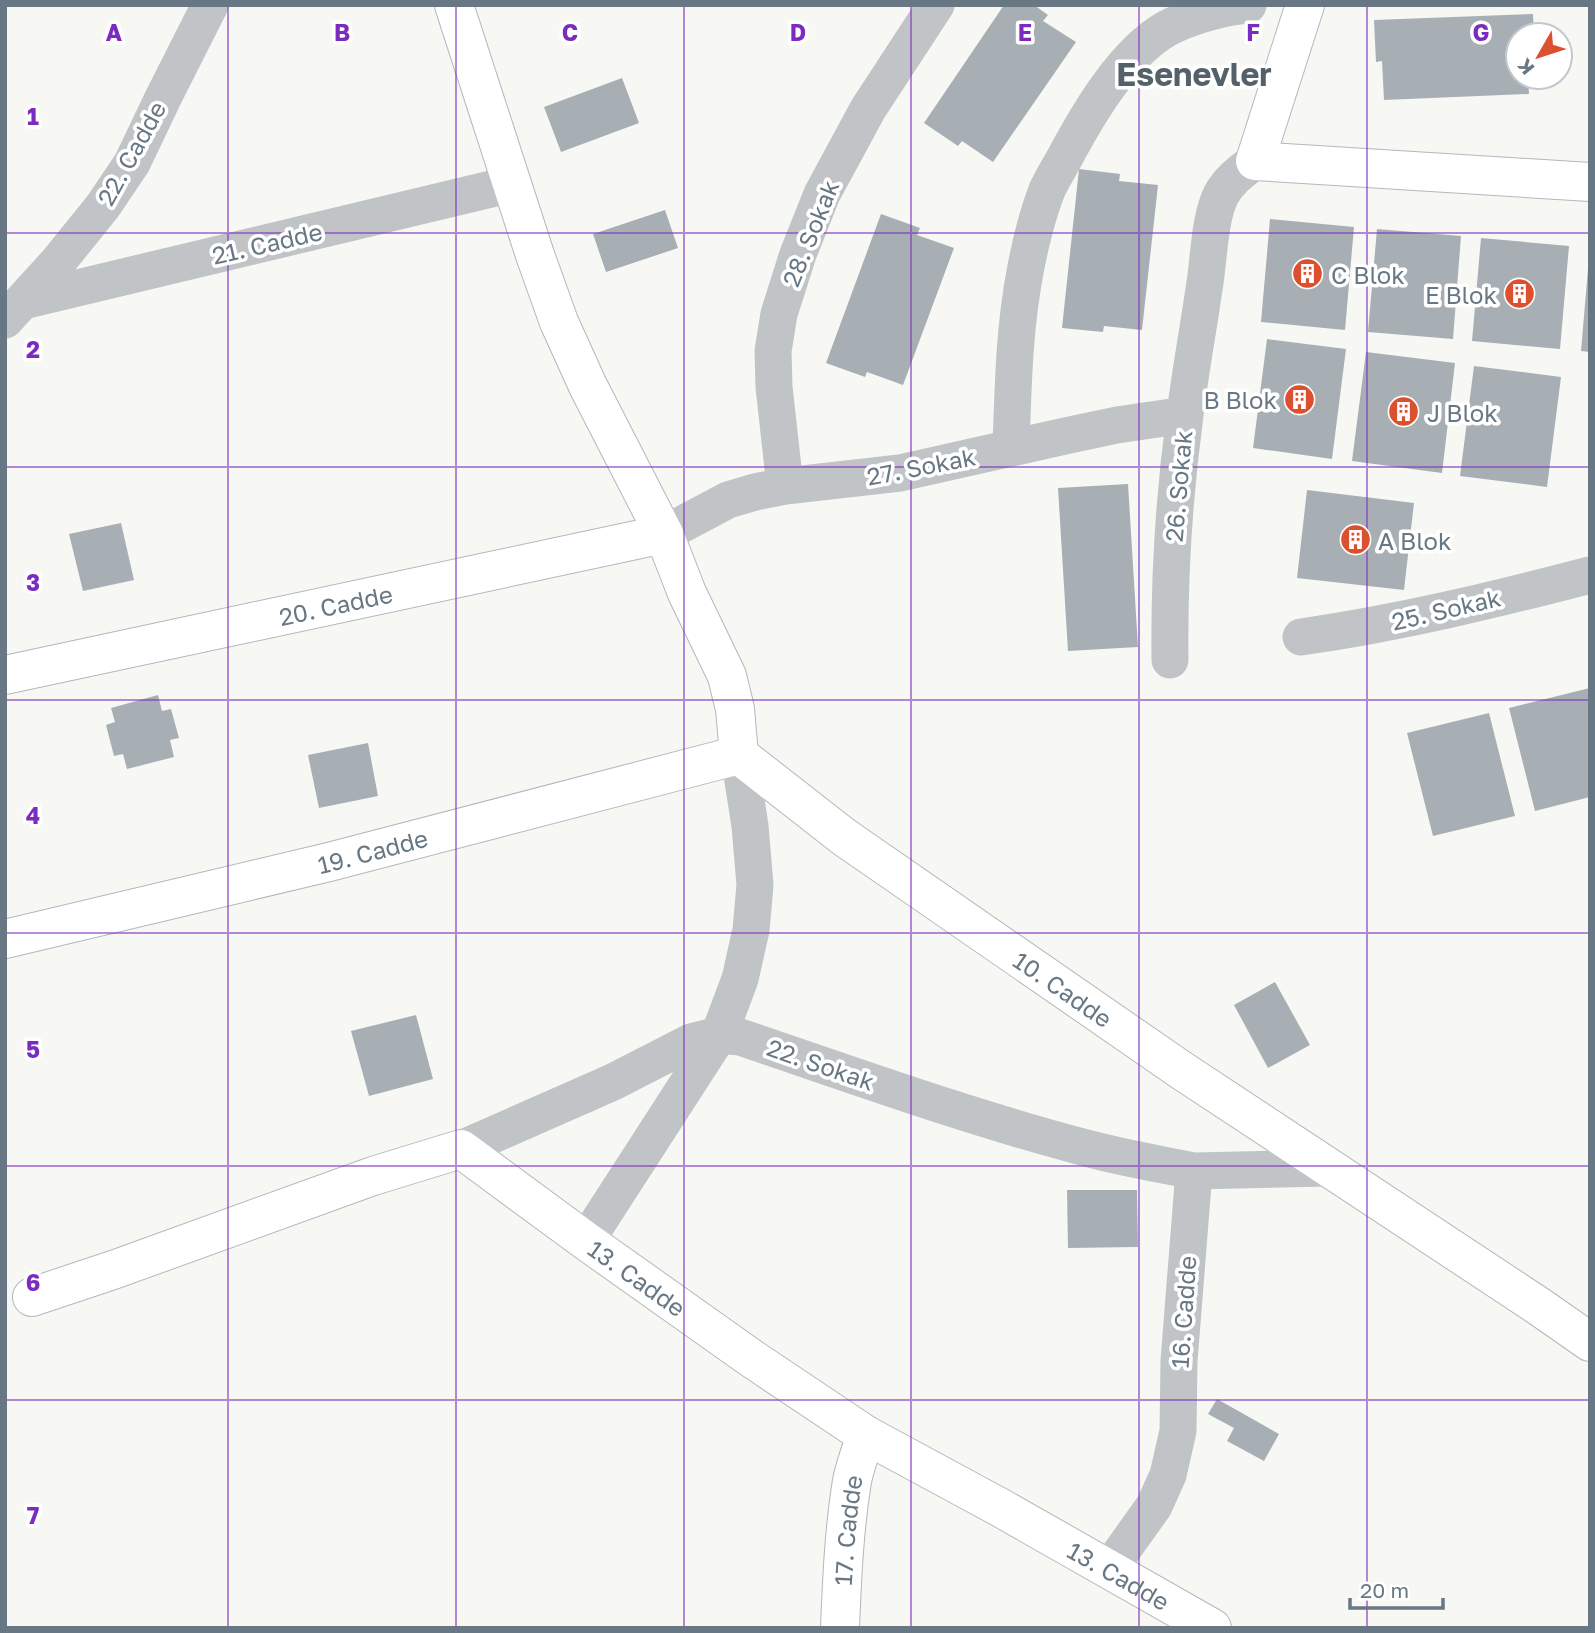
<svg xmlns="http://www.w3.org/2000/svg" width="1595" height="1633" viewBox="0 0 1595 1633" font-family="'Golos Text',sans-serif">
  <rect width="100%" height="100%" fill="#f7f7f4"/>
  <path fill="#a7afb5" d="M1004 5H1034L1048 15 1043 21 1076 42 993 162 962 141 958 146 924 123Z
    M1533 14 1534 35H1518V77H1528L1529 94 1384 100 1382 61 1376 62 1374 20Z
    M622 78 639 123 561 152 544 107Z
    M1079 169 1120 174 1119 181 1158 185 1142 330 1104 326 1103 332 1062 328Z
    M665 210 678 248 606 272 593 234Z
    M881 214 920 228 917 235 954 248 903 385 867 372 865 377 826 363Z
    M1270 219 1354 227 1345 330 1261 322Z
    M1377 229 1461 236 1453 339 1368 332Z
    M1481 238 1569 246 1560 349 1472 341Z
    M1588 269H1590V352L1581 351Z
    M1267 339 1346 349 1332 459 1253 448Z
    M1366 352 1455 363 1442 473 1352 461Z
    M1474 366 1561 377 1547 487 1460 476Z
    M1128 484 1138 647 1068 651 1058 488Z
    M1307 490 1414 503 1404 590 1297 578Z
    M121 523 134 580 83 591 69 534Z
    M1590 688V797L1535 811 1509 708Z
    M158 695 162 711 171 709 179 738 170 740 174 757 127 769 123 754 114 756 106 725 115 722 111 708Z
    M1489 713 1515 816 1433 836 1407 733Z
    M368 743 378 796 319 808 308 755Z
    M1275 982 1310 1045 1268 1068 1234 1005Z
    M416 1015 433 1079 369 1096 351 1031Z
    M1067 1190H1137L1138 1247 1068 1248Z
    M1217 1399 1279 1434 1264 1461 1227 1441 1234 1428 1208 1414Z"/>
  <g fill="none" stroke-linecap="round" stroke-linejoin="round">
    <defs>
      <g id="secondary">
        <path id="s1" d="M454 5 535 255 559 322 588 386 664 534 687 593 727 676 735 709 739 755 844 837 1181 1070 1537 1305 1590 1342"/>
        <path d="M1305 5 1255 161 1590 182"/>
        <path id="s2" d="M5 675 664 534"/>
        <path id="s3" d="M5 939 329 862 739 755"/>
        <path id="s4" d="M32 1297 113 1270 373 1176 461 1149 586 1241 751 1358 866 1435 1001 1508 1212 1628"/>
        <path id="s5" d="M840 1628C842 1579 844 1530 852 1481 855 1466 861 1450 866 1435"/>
      </g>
    </defs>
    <use href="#secondary" stroke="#b2b8bc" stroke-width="40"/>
    <path stroke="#c0c4c7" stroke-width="37" d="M23 301 512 184
      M5 320 57 263 103 206 132 163 163 98 210 5
      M1011 448C1013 389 1014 330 1025 272 1030 245 1037 216 1047 190 1052 179 1059 168 1065 157 1088 114 1123 54 1166 29 1188 17 1223 7 1248 5
      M785 486 774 387 773 351 779 314 798 254 822 194 868 109 936 5
      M664 534 728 500 755 492 785 486 900 473 1065 436 1117 425 1185 415
      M1301 637C1399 623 1494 600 1590 575
      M1170 660C1169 578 1174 496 1185 415 1190 373 1198 331 1204 289 1209 261 1209 219 1221 195 1229 180 1242 171 1255 161
      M461 1149 613 1082 691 1042 719 1035 740 1037C856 1076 971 1118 1090 1149 1124 1158 1159 1164 1194 1171
      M586 1241 719 1035 740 979 751 930 755 885 750 826 739 755
      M1109 1569 1154 1506 1168 1475 1178 1431 1179 1361 1194 1171 1329 1168"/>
    <use href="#secondary" stroke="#fff" stroke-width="38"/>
  </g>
  <path fill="none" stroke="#7b2cbf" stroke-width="2" stroke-opacity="0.55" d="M228 5V1628M456 5V1628M684 5V1628M911 5V1628M1139 5V1628M1367 5V1628M5 233H1590M5 467H1590M5 700H1590M5 933H1590M5 1166H1590M5 1400H1590"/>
  <defs>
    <symbol id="building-disc" viewBox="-11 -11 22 22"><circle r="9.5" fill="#dc4f2f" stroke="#fff"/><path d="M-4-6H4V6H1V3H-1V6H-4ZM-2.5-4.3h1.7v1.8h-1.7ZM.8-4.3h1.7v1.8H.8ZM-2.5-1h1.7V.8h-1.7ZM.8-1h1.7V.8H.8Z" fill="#fff"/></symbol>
  </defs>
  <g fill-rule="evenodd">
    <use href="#building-disc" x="1290" y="256" width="35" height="35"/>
    <use href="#building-disc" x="1502" y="276" width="35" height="35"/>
    <use href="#building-disc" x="1282" y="382" width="35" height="35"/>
    <use href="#building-disc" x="1386" y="394" width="35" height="35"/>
    <use href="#building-disc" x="1338" y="522" width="35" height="35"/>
  </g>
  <g text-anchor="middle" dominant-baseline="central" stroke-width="7" stroke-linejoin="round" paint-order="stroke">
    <g font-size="24" fill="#677884" stroke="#fff">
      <text transform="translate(131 153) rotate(-61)">22. Cadde</text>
      <text transform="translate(810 233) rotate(-68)">28. Sokak</text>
      <text transform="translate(267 243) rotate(-13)">21. Cadde</text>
      <text transform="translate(921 466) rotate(-11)">27. Sokak</text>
      <text transform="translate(1178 486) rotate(-85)">26. Sokak</text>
      <text stroke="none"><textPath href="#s2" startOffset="338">20. Cadde</textPath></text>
      <text transform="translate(1446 609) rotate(-13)">25. Sokak</text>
      <text stroke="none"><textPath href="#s3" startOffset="378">19. Cadde</textPath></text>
      <text stroke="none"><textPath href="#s1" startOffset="1206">10. Cadde</textPath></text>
      <text transform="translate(821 1064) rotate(19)">22. Sokak</text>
      <text stroke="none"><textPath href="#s4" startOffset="672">13. Cadde</textPath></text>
      <text transform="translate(1183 1312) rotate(-86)">16. Cadde</text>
      <text stroke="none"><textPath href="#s5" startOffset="98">17. Cadde</textPath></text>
      <text stroke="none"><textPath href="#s4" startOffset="1239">13. Cadde</textPath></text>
    </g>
    <g font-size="24" fill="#677884" stroke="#fff" text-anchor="start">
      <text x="1331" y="274">C Blok</text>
      <text x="1497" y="294" text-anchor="end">E Blok</text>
      <text x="1277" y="399" text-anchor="end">B Blok</text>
      <text x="1427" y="412">J Blok</text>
      <text x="1378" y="540">A Blok</text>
    </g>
    <g font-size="32" font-weight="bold" fill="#556169" stroke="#fff">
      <text x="1194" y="74">Esenevler</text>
    </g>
  </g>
  <g font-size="23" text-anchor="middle" font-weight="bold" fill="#7b2cbf" stroke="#fff" stroke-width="7" stroke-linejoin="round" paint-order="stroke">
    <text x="114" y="41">A</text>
    <text x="342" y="41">B</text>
    <text x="570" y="41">C</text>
    <text x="798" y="41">D</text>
    <text x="1025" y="41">E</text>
    <text x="1253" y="41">F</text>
    <text x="1481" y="41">G</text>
    <text x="33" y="125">1</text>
    <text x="33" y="358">2</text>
    <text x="33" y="591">3</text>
    <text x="33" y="824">4</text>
    <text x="33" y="1058">5</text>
    <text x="33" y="1291">6</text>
    <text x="33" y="1524">7</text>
  </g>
  <rect width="1595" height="1633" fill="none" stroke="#677884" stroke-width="14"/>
  <g transform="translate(1539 56) rotate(231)"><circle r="33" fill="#ffffff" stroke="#c2c9ce" stroke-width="2"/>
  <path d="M0-5L12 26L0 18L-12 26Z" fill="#dc4f2f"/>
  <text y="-10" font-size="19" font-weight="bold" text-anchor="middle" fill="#677884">K</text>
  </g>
  <path d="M1350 1598v10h93v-10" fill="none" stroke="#677884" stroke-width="3.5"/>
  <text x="1360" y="1598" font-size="21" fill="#677884" stroke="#ffffff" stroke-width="5" paint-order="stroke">20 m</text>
</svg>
